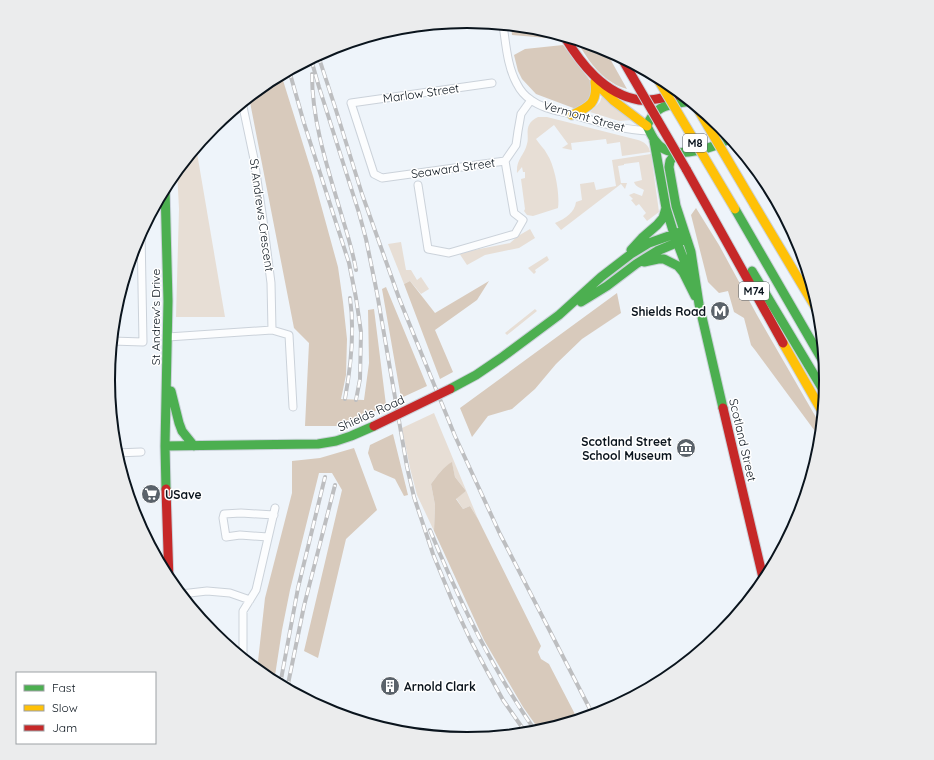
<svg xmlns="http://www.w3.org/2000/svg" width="934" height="760" viewBox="0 0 934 760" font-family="Quicksand,sans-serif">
  <rect width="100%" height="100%" fill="#eef4fa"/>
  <path fill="#e7ded5" d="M603 93 633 120 619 121 590 112 600 102Z
    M538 117H547L638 140C644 142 649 145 650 152L622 156 620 142 607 144 606 139 571 143 572 150 562 148 568 144 554 125 536 139C539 144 544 148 547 154 555 166 560 194 558 208L533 216 527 215 524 211 525 209 521 179 525 178V172H523L522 167 517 173C516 159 524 156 527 144 529 138 526 131 529 125 531 121 534 119 538 117Z
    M196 147 225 317H176L179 209 177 170Z
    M651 154 659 212 647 221 643 216 646 213 639 204 636 206 631 200 633 199 629 195 634 193 642 196 644 190C639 187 636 187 634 182L642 180 639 162 624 164V165L618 166 621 183H627L625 189 621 184 561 230 555 223C565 219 575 212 576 202L582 200 580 184 594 182 596 190 616 186 612 160Z
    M530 229 535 238 519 248 485 255 467 265 459 253 510 243 518 236Z
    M401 242 406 270H411L417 280 421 277 429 289 421 294 410 281 404 284 388 244Z
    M547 256 549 260 535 270 536 272 534 274 528 268Z
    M535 309 537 311 507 335 505 333Z
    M434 413 478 519 470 506 463 509 456 498 466 491 455 477 452 463C443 467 437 476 431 484L435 505 434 531 417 495 410 468 402 428Z"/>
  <path fill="#d8cabc" d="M511 25 537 28 557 34 559 39 512 35Z
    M581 41 604 48 627 89C622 87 617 86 613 83 597 74 587 58 578 43Z
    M563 45 592 83 594 95 576 109 536 94 522 79 518 71 514 55 525 49Z
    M281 74 313 176 338 267 343 302 347 339 346 375 341 399 364 400 369 363 368 310 374 309 386 405 357 421 336 426H305L309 343 294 328 249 97 268 81Z
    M696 208 719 245 757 315 821 426 820 438 755 350 751 345 744 318 734 312 728 291 719 293 708 282 691 215Z
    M410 281 435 313 489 281 477 300 435 330 453 372 440 379 404 284Z
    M386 287 427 386 401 398 382 289Z
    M617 293 621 313 582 339 556 364 535 389 512 409 488 416 472 437 460 408Z
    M393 434 408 495 404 496 395 479 374 470 368 453 370 445Z
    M354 448 377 510 346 539 318 658 304 651 342 490 332 473H319L290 590 282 630 274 682 267 678 257 670 265 598 292 493V461L320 458Z
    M452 462 455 477 466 491 456 499 463 509 470 506 478 519 541 646 538 652 541 659 549 664 578 720 540 731 523 707 484 640 434 531 435 505 431 484C437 476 443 467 452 462Z"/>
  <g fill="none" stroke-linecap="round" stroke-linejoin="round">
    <defs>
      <path id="street" d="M503 25C506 44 507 66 517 84 520 90 525 96 531 100 543 109 560 111 574 115 598 122 623 130 649 131
        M492 83 351 103 374 174 382 178 505 161 516 145 518 131 521 114 531 100
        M242 102 254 159 263 220 271 283 272 330 289 335 293 407
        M418 185 428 249 449 253 515 234 523 220 514 213 505 161
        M168 337 272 330
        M112 341 143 342 141 231
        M116 453 141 452
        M268 537 240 535 226 537 223 518 224 514 241 513 274 515
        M181 594 207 591 230 593 250 600
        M243 659V611L256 590 275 508"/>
      <path id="fast" d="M690 101C670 105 655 104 647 126 651 134 655 144 664 149 680 158 715 148 730 138
        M654 141 666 208 674 234 690 276
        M676 153 670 161 669 167 676 206 691 252 699 304 723 408
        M165 187 168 301 165 446 166 489
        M776 200 796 238
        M735 209 824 363
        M631 250 642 238 657 225 663 218 666 208
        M644 262 658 259H664L678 266 683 272 695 296
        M752 271 825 393
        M581 302 607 286 636 264 657 251 683 240
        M450 389 476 375 501 358 559 315 601 277 631 254 649 243 683 231
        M171 391 179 423 182 431 194 446
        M165 446 318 444 336 441 351 436 374 426"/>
      <path id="slow" d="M601 88 614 101 647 126
        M572 115C589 107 598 103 595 82
        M755 206 820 315
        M783 343 823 413"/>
      <path id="jam" d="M564 36C581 64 604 94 639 100 652 102 668 96 681 94
        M686 169 783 343
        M723 408 764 582
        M166 489 169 581"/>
    </defs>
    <use href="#street" stroke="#cbd2da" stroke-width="9"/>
    <use href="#fast" stroke="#cbd2da" stroke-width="11"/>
    <use href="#slow" stroke="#cbd2da" stroke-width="11"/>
    <use href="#jam" stroke="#cbd2da" stroke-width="11"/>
    <use href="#street" stroke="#fcfdfe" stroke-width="7"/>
    <use href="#fast" stroke="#4caf50" stroke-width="9"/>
    <use href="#slow" stroke="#ffc107" stroke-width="9"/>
    <use href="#jam" stroke="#c62828" stroke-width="9"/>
    <defs>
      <path id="rail" d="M318 55 335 107 362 194 399 298 407 318 455 436 500 534 593 715
        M311 59 319 87 359 213 366 239 377 293 407 467 414 497 433 554 454 605 470 639 487 671 503 700 526 733
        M289 70 304 123 349 263 356 298 361 332 360 379 356 400
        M312 74C312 124 329 172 343 220 348 236 353 253 356 270
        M345 399C351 366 355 332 350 298
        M430 530C459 601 492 669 536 732
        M280 685 298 588 325 477
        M287 689 304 606 335 485"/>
    </defs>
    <use href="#rail" stroke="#bdbec0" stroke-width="4"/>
    <use href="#rail" stroke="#fff" stroke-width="2.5" stroke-dasharray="8" stroke-linecap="butt"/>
    <defs>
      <path id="slow-bridge" d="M656 76 735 209
        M696 106 755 206"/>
      <path id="jam-bridge" d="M621 57 686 169
        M374 426 450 389"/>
    </defs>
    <use href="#slow-bridge" stroke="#cbd2da" stroke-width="11" stroke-linecap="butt"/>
    <use href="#jam-bridge" stroke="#cbd2da" stroke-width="11" stroke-linecap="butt"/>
    <use href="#slow-bridge" stroke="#ffc107" stroke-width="9"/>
    <use href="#jam-bridge" stroke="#c62828" stroke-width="9"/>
  </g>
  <defs>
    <symbol id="metro-disc" viewBox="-11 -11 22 22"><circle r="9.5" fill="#5a626a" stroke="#fff"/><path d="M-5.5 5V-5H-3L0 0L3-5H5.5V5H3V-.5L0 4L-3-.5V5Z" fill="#fff"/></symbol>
    <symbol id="museum-disc" viewBox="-11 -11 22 22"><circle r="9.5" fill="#5a626a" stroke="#fff"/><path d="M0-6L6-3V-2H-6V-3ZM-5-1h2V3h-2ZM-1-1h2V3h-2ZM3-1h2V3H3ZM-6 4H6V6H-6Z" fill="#fff"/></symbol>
    <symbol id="supermarket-disc" viewBox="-11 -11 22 22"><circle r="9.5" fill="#5a626a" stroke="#fff"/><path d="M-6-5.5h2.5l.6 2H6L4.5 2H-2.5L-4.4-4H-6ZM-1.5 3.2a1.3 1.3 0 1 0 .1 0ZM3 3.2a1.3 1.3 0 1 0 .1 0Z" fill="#fff"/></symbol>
    <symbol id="building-disc" viewBox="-11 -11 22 22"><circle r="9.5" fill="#5a626a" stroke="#fff"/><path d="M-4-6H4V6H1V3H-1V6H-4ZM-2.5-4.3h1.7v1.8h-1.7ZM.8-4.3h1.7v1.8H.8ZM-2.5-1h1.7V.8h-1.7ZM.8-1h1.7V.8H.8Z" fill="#fff"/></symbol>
  </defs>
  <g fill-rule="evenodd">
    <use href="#metro-disc" x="709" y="300" width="22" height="22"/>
    <use href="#museum-disc" x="675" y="437" width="22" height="22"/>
    <use href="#supermarket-disc" x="140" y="483" width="22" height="22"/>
    <use href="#building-disc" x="379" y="675" width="22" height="22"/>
  </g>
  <g text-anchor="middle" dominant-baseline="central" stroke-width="3" stroke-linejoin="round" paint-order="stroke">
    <g fill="#fff" stroke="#545a61" stroke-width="1">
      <rect x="683" y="134" width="24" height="18" rx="3"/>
      <rect x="739" y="282" width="30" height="18" rx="3"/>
    </g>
    <g font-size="11" font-weight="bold" fill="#0a141d">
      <text x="695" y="143">M8</text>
      <text x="754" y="291">M74</text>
    </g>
    <g font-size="12" fill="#0a141d" stroke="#fff">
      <text transform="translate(421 93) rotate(-8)">Marlow Street</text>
      <text transform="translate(584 116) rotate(16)">Vermont Street</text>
      <text transform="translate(453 168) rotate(-8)">Seaward Street</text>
      <text transform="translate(262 215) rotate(82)">St Andrews Crescent</text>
      <text transform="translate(155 317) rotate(-90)">St Andrew's Drive</text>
      <text transform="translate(371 413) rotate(-24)">Shields Road</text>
      <text transform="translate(743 440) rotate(77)">Scotland Street</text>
    </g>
    <g font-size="12" font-weight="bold" fill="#0a141d" stroke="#fff" text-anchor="end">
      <text x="706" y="311">Shields Road</text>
      <text x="672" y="441">Scotland Street<tspan x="672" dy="14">School Museum</tspan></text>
      <text x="165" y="494" text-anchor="start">USave</text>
      <text x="404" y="686" text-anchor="start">Arnold Clark</text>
    </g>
  </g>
  <path d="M0 0H934V760H0ZM115 380a352 352 0 1 1 704 0a352 352 0 1 1-704 0Z" fill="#ebeced" fill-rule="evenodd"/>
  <path fill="none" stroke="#0a141d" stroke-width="2" d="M115 380a352 352 0 1 1 704 0a352 352 0 1 1-704 0Z"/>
  <rect x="16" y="672" width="140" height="72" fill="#ffffff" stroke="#9da1a5"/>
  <rect x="24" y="685" width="20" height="6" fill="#4caf50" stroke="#9da1a5"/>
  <text x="52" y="692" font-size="12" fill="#0a141d">Fast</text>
  <rect x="24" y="705" width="20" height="6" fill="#ffc107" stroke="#9da1a5"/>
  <text x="52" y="712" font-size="12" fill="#0a141d">Slow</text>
  <rect x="24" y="725" width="20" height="6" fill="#c62828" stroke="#9da1a5"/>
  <text x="52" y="732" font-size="12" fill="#0a141d">Jam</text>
</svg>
